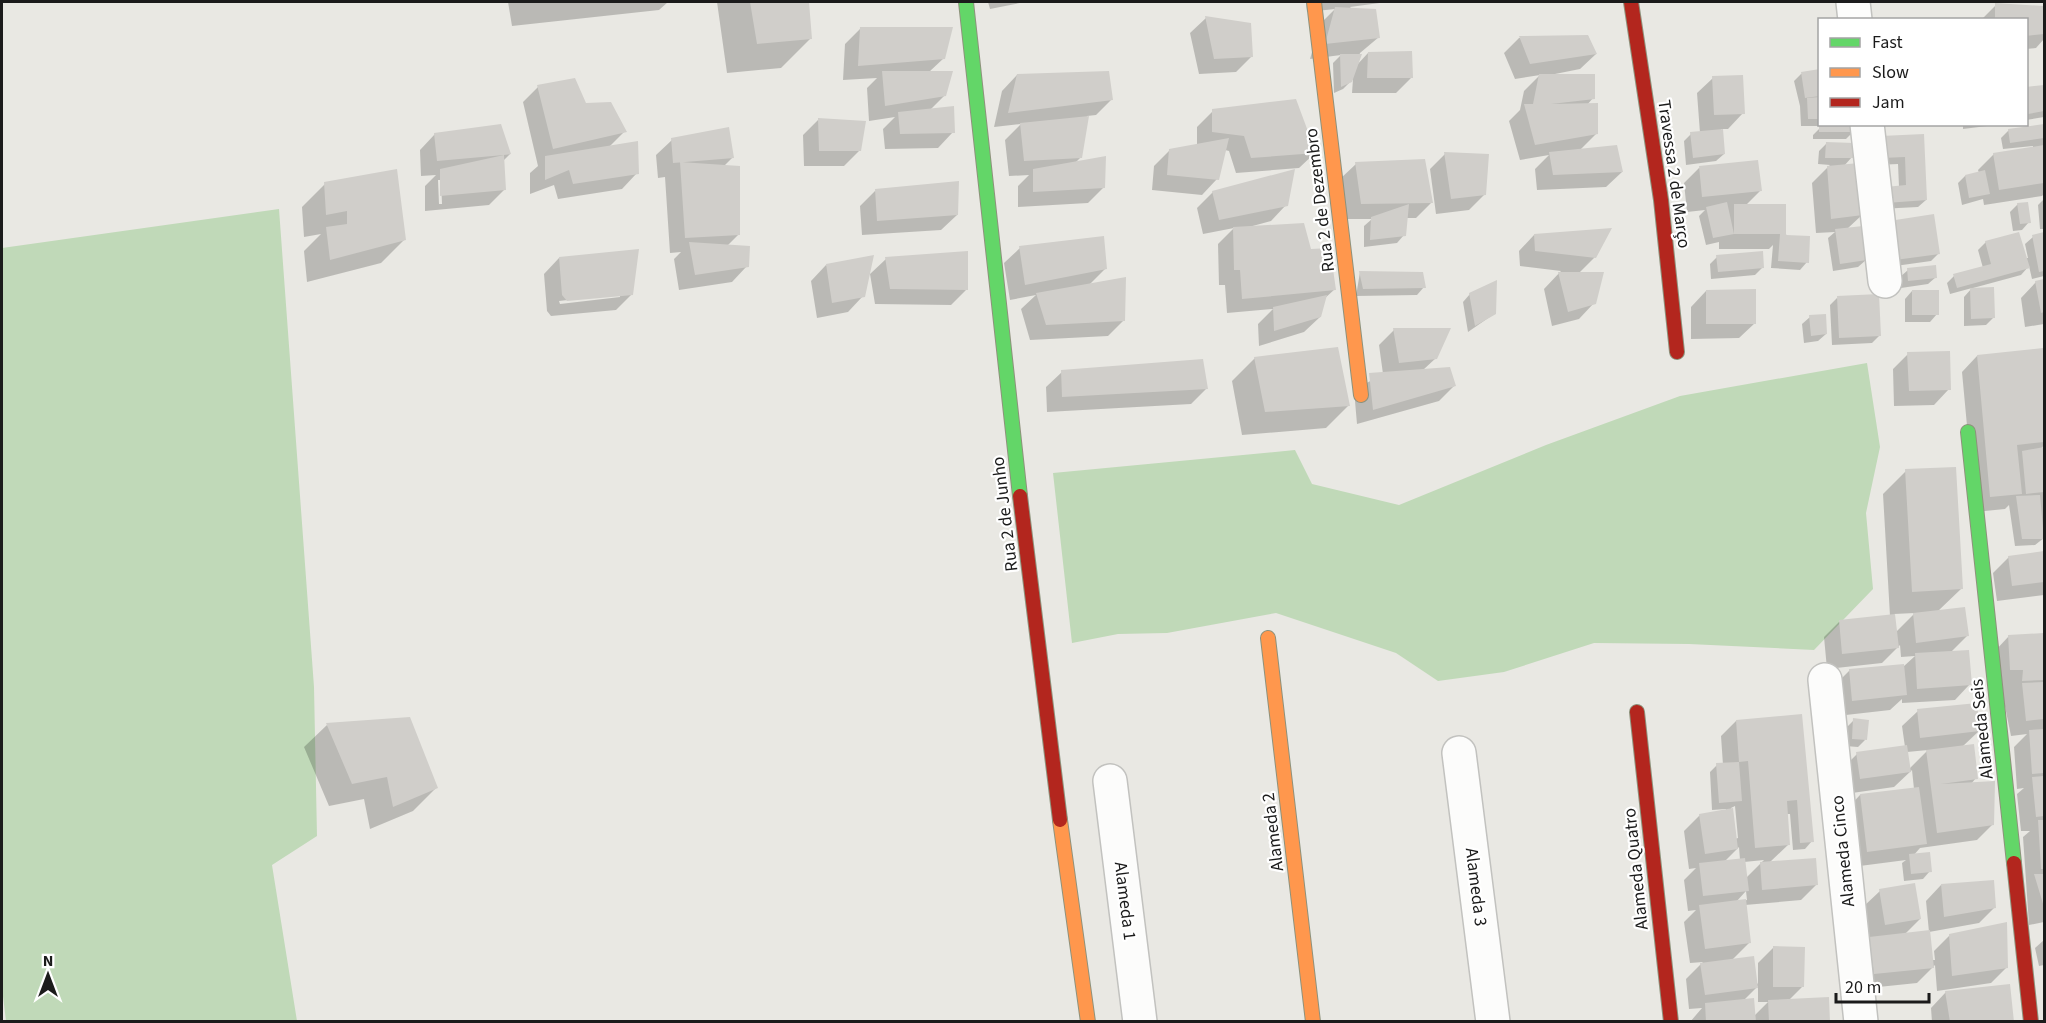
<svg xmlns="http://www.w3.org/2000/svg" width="2046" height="1023" viewBox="0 0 2046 1023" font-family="'Source Sans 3',sans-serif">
  <rect width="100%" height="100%" fill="#e9e8e3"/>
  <path fill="#c0d9b8" d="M279 209 314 687 317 836 272 865 297 1021H6L2 988V248Z
    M1867 363 1880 447 1866 513 1873 589 1814 650 1689 644 1594 643 1504 672 1438 681 1396 653 1276 613 1167 633 1118 634 1072 643 1053 473 1295 450 1312 484 1399 505 1546 445 1680 396Z"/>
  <path fill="#0003" fill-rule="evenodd" d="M508 2H668L659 10 512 26Z
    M717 2H807L811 38 781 68 727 73Z
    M988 2H1025L990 9Z
    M1306 2H1387L1350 7 1379 37 1360 53 1356 66 1368 53 1411 78 1396 93H1352L1353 79 1343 89 1334 93 1333 63 1341 55 1310 59 1320 24 1335 9 1307 12Z
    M1996 5 2044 8V39L2036 48 2026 49V20H1981Z
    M1206 18 1251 57 1236 72 1199 74 1190 33Z
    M860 29 944 58 929 72 945 95 930 110 953 132 938 148 885 149 883 129 895 117 869 121 867 88 877 78 843 80 845 44Z
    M1588 36 1596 54 1580 69 1550 75 1593 98 1587 105 1596 134 1580 150 1622 172 1606 187 1537 190 1535 169 1549 155 1520 160 1509 121 1520 110 1524 91 1540 75 1515 79 1504 53 1519 38Z
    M1820 71V124H1844L1842 127 1854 131 1846 139H1813V135L1822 126H1801L1800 106 1794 81 1801 74Z
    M1017 75 1111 100 1096 115 1087 116 1081 157 1075 163 1104 187 1088 203 1018 207V186L1029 175 1009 176 1005 140 1021 124 994 127 1002 91Z
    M1713 78 1743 113 1728 129H1721L1724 154 1716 161 1686 165 1684 141 1691 134 1700 133 1697 93Z
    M2044 86V117L2026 120V89Z
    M538 87 585 104 625 131 609 147 637 173 622 189 558 199 554 185 530 194V173L538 166 523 102Z
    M1213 111 1315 153 1299 168 1236 173 1229 151 1225 150 1217 179 1202 195 1152 190 1154 166 1170 150 1197 145V127Z
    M818 120 860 150 844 166H804L803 135Z
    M1963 124H2003L1963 129Z
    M2044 126V194L2042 196 1984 205 1983 199 1962 205 1958 183 1965 176 1979 173 1978 170 1994 154 2033 148V146L2003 149 2001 138 2009 130Z
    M435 134 510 154 503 161 505 189 489 205 425 211V186L436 175 421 176 420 150ZM438 180H441L442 204H439Z
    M1922 135 1926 200 1918 207 1879 209 1899 187 1898 164 1876 165Z
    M672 140 733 157 723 167 739 234 727 246 747 266 732 282 679 290 674 259 681 252 670 253 665 177 658 178 656 155Z
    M1826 144 1852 157 1844 166 1862 215 1847 229 1866 260 1858 267 1833 271 1828 238 1835 232 1816 233 1812 183 1830 165 1818 164 1819 151Z
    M1445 154 1485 194 1469 210 1436 214 1430 169Z
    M1356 164 1431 203 1416 218H1406L1404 235 1397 243 1364 247V226L1372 219H1346L1340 179Z
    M1699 168 1760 191 1746 205 1785 233 1807 262 1800 270 1771 268 1773 245 1769 249H1719V242L1706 245 1699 216 1705 210 1687 212 1684 183Z
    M325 184 404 240 381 263 307 282 304 251 321 234 304 237 302 207Z
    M875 191 957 215 941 230 862 235 860 206Z
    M1213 192 1286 205 1271 221 1249 227 1309 251 1335 289 1324 299 1320 317 1304 332 1259 346 1258 324 1273 309 1227 313 1225 285H1219L1218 244 1234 228 1203 234 1197 208Z
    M2044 199V229H2040L2038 205Z
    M2018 204 2029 222 2022 230 2013 231 2010 212Z
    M2044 234V276L2032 279 2029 266 2021 275 1973 288 1993 318 1986 325 1964 326V297L1972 288 1950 294 1947 283 1954 276 1983 268 1978 250 1986 242 2025 258H2028L2025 244 2033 237Z
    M1534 235 1595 257 1578 274 1594 303 1579 319 1552 326 1544 289 1561 271 1520 266 1519 251Z
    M1874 238 1938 254 1931 261 1888 267Z
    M1020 248 1106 268 1089 285 1124 320 1108 336 1030 340 1021 309 1036 295 1010 300 1004 263Z
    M1717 257 1763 267 1755 275 1711 279 1710 264Z
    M559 258 632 294 616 310 551 316 547 311 544 274ZM620 294V297L560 304 559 301Z
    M886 259 966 290 951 305 875 304 870 274Z
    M826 265 863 296 848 312 817 318 811 281Z
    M1908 270 1936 277 1928 284 1901 288 1900 277Z
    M1360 272 1424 287 1417 295 1356 296Z
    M2044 281V324L2025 327 2021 298 2036 282Z
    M1706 291 1755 323 1739 338 1691 339V307Z
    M1912 291 1937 314 1930 322H1905V299Z
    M1470 294 1494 314 1468 332 1463 302Z
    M1837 298 1880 335 1872 343 1832 345 1830 305Z
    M1810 317 1826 334 1818 341 1804 343 1802 324Z
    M1394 330 1436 358 1423 370 1455 385 1439 401 1357 424 1354 390 1383 374 1379 345Z
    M2041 349 2044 365V445L2041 449H2044V538L2035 545 2015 546 2009 505 2005 509 1975 512 1962 372 1977 356Z
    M1908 354 1949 389 1934 405 1894 406 1893 369Z
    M1255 358 1349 405 1326 428 1242 435 1232 381Z
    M1062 372 1206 389 1191 404 1047 412 1046 387Z
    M1906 471 1961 589 1938 611 1967 636 1951 652 1970 684 1955 700 1902 703V699L1890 710 1837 716 1834 686 1850 670 1903 667 1915 656 1901 657 1900 645 1882 663 1827 669 1824 637 1839 622 1890 616 1883 494ZM1915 613 1896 632 1894 614Z
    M2044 553V595L1997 601 1993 573 2009 557Z
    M2044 635V922L2029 925 2023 837 2030 831H2021L2017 794 2024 788 2017 789 2014 747 2027 734 2011 736 1994 652 2009 636Z
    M1918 711 1979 731 1962 747 1976 778 1971 784 1993 824 1977 840 1920 848 1913 856 1930 871 1923 879 1904 881 1902 863 1906 860 1852 867 1845 811 1860 795 1914 789 1912 770 1894 787 1845 794 1842 769 1857 754 1905 747 1902 726ZM1928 750 1909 769 1907 752Z
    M1801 715 1812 841 1805 849 1793 850 1790 814H1786L1789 844 1770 862 1816 885 1801 900 1745 905 1749 943 1732 960 1758 984V963L1774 947 1802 987 1789 1000 1829 1022H1690L1702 1008 1689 1009 1686 979 1703 962 1690 963 1684 922 1696 910 1688 911 1684 880 1696 868 1689 869 1684 831 1700 815 1726 811V809L1712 810 1710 772 1717 765H1723L1721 736 1736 721ZM1735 806 1738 838 1735 839 1731 808ZM1739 847 1740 860 1724 862ZM1764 860 1746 878 1744 862ZM1746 891 1747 900 1736 902ZM1758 986V1002H1768L1754 1016 1744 1000Z
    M1854 720 1865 740 1858 747 1845 746 1846 728Z
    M327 725 436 788 413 811 370 829 364 799 329 806 304 747Z
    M1941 885 1994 908 1979 923 1929 932 1932 960H1935L1934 951 1950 935 2006 968 1991 983 1937 991 1935 965 1917 983 1859 989 1855 954 1870 939 1864 906 1880 891 1920 919 1904 935 1929 932 1926 901Z
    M2044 940V965L2039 966 2035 948Z
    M1946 992 2012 1022H1932L1931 1008Z"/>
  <path fill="#d0ceca" d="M750 2H809L812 39 757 44Z
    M1995 3 2044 6V34L2026 36V20H1995Z
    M1335 7 1376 9 1380 38 1325 44Z
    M1205 16 1251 23 1253 57 1214 59Z
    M860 27H953L945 59 858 66Z
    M1588 35 1597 54 1530 64 1519 36Z
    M1412 51 1413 78H1367L1368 52Z
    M1340 54H1362L1352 82 1341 87Z
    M1820 69V96L1805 98 1801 72Z
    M882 71H953L946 96 885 106Z
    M1109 71 1113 100 1008 113 1017 74Z
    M1539 74H1595V99L1551 104 1598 103V134L1535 145 1524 104H1533Z
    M1743 75 1745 114 1714 115 1712 76Z
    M575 78 586 103 611 102 627 132 553 149 537 85Z
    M2044 85V111L2028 114 2026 87Z
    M1820 97V119H1808L1807 98Z
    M1296 99 1316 153 1251 158 1244 136 1212 132V109Z
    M954 106 955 133 900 134 898 112Z
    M1089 116 1082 158 1024 161 1020 123Z
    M818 118 866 121 861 151H819Z
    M501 124 511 154 504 155 506 190 440 196V169L504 155 437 161 434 133Z
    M2044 124V138L2010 143 2008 129Z
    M1819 126H1855V132H1819Z
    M729 127 734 158 673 163 671 138Z
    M1723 129 1725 154 1693 158 1690 132Z
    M1924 134 1927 200 1886 203 1885 187 1906 185 1905 157 1882 158 1881 136Z
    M1229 138 1219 180 1167 175 1169 149Z
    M638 141 639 174 573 184 569 170 545 180V156Z
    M1826 142 1854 143 1853 158H1825Z
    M1617 145 1623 172 1553 175 1549 152Z
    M2044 145V183L1999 190 1993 153Z
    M1444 152 1489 154 1486 195 1451 199Z
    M1106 156 1105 188 1033 192V169Z
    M1425 159 1433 203 1361 204 1355 162Z
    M1758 160 1762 191 1702 197 1699 166Z
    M680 162 740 166V235L685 238Z
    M1859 163 1863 215 1831 219 1827 166Z
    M397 169 406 240 330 260 326 227 347 224V211L326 215 324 182Z
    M1295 169 1288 206 1219 220 1212 191Z
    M1985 170 1990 194 1969 198 1965 175Z
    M959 181 958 215 877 221 875 189Z
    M1727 202 1734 234 1713 238 1706 207Z
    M2028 202 2031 223 2020 224 2017 203Z
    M1409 204 1406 236 1370 240 1371 217Z
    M1734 204H1786V235L1810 236 1809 263 1778 261 1780 234H1734Z
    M1934 214 1940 254 1895 260 1889 221Z
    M1304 223 1311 249 1330 248 1336 290 1242 299 1240 270H1234L1233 227Z
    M1863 226 1867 260 1840 264 1835 229Z
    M1612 228 1596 258 1535 251 1534 234Z
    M2019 232 2030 268 1957 288 1953 274 1991 264 1985 241Z
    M2044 232V271L2039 272 2032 235Z
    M1104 236 1107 269 1025 285 1019 246Z
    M689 242 750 246 749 267 695 275Z
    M639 249 633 295 567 301 562 295 559 257Z
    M968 251V290L890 289 885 257Z
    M1763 251 1764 268 1718 272 1716 255Z
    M874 255 865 297 832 303 826 264Z
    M1936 265 1937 278 1908 281 1907 268Z
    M1359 271 1423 272 1426 288 1363 289Z
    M1558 272H1604L1596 304 1568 312Z
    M1126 277 1125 321 1046 325 1036 293Z
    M2044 279V312L2041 313 2035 281Z
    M1497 280 1496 314 1475 326 1469 293Z
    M1994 287 1995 318 1971 319 1970 288Z
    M1756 289V324H1706V290Z
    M1912 290H1939V315H1912Z
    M1879 294 1881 336 1839 338 1837 296Z
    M1327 295 1321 317 1274 331 1273 307Z
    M1826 314 1827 334 1811 336 1809 315Z
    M1393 328H1451L1437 359 1399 363Z
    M1338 347 1350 406 1265 412 1254 357Z
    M2043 348 2044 442 2017 445 2022 494 1990 497 1977 355Z
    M1950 351 1951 390 1909 391 1907 352Z
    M1203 359 1208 389 1062 397 1061 370Z
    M1450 367 1456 386 1373 410 1369 373Z
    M2044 447V492L2026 494 2022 451Z
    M1956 467 1963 589 1912 592 1905 469Z
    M2040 495 2044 539H2022L2016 496Z
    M2044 551V582L2012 586 2008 556Z
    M1965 607 1969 636 1916 643 1913 613Z
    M1895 614 1899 648 1842 654 1839 620Z
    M2044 633V680L2022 681 2023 670H2010L2008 635Z
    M1969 650 1972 685 1917 689 1915 653Z
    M1904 664 1907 695 1852 701 1849 669Z
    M2044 682V719L2026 721 2022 683Z
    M1977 703 1980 731 1920 738 1917 709Z
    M1802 714 1814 842 1800 843 1797 800 1787 801 1790 845 1755 848 1748 761 1739 762 1736 720Z
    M410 717 438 788 393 807 387 777 352 784 326 723Z
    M1853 718 1869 720 1867 740 1852 739Z
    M2044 729V773L2032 774 2029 730Z
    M1974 744 1978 779 1941 784 1995 781 1994 825 1937 833 1926 750Z
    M1907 745 1911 772 1860 779 1856 752Z
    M1739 762 1742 801 1719 803 1716 763Z
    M2044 776V816L2036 817 2032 777Z
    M1919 787 1927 844 1867 852 1860 794Z
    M1733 808 1738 849 1705 854 1699 814Z
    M2038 820H2044V869H2041Z
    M1930 852 1932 872 1911 874 1909 854Z
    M1745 858 1749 891 1703 896 1699 863Z
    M1816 858 1818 885 1762 890 1760 862Z
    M2034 874H2044V907Z
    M1994 880 1996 908 1944 917 1941 884Z
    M1915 883 1921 919 1885 925 1879 889Z
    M1746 899 1751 943 1705 949 1699 905Z
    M2007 922 2008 968 1952 976 1949 934Z
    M1930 930 1934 968 1874 974 1869 937Z
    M1773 946 1805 947 1804 987H1773Z
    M1754 956 1758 988 1705 995 1700 963Z
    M2010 984 2014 1022H1950L1945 991Z
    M1829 997 1830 1022H1769L1768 1000Z
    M1754 998 1756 1022H1706L1705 1003Z"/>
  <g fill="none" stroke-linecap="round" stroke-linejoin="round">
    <defs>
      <path id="street" d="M1853 2 1855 20
        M1867 124 1885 281
        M1825 680 1861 1022
        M1459 753 1493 1022
        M1110 781 1140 1022"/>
      <path id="fast" d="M966 2 1020 496
        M1968 432 2014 863"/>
      <path id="slow" d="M1314 2 1361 395
        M1268 638 1313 1022
        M1060 820 1088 1022"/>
      <path id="jam" d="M1631 2 1661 200 1677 352
        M1020 496 1060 820
        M1637 712 1671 1022
        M2014 863 2031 1022"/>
    </defs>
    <use href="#street" stroke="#c2c2bf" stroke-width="36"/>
    <use href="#fast" stroke="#8e927c" stroke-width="16"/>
    <use href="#slow" stroke="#8e927c" stroke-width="16"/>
    <use href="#jam" stroke="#8e927c" stroke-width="16"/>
    <use href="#street" stroke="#fcfcfb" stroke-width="33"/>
    <use href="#fast" stroke="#63d668" stroke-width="14"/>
    <use href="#slow" stroke="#ff974d" stroke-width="14"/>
    <use href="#jam" stroke="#b3261e" stroke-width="14"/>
  </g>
  <g text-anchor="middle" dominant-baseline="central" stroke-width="4.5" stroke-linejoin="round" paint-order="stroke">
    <g font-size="18" fill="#1b1b1b" stroke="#fff">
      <text transform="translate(1674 174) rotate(82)">Travessa 2 de Março</text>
      <text transform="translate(1320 200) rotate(-97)">Rua 2 de Dezembro</text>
      <text transform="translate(1005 514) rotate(-97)">Rua 2 de Junho</text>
      <text transform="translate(1982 729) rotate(-96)">Alameda Seis</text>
      <text transform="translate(1273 832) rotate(-97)">Alameda 2</text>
      <text transform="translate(1843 851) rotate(-96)">Alameda Cinco</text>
      <text transform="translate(1636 869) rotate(-96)">Alameda Quatro</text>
      <text transform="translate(1476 887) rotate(83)">Alameda 3</text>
      <text transform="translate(1125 901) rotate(83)">Alameda 1</text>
    </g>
  </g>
  <rect width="2046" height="1023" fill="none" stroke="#1b1b1b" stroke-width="6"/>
  <rect x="1818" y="18" width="210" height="108" fill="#ffffff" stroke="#a4a4a4" stroke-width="1.5"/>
  <rect x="1830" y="38" width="30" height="9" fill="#63d668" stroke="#a4a4a4" stroke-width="1.5"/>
  <text x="1872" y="48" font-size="18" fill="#1b1b1b">Fast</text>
  <rect x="1830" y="68" width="30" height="9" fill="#ff974d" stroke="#a4a4a4" stroke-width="1.5"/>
  <text x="1872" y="78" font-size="18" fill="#1b1b1b">Slow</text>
  <rect x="1830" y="98" width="30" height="9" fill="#b3261e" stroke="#a4a4a4" stroke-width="1.5"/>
  <text x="1872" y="108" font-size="18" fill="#1b1b1b">Jam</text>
  <g transform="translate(48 975)" stroke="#ffffff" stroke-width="4.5" paint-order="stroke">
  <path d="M0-4.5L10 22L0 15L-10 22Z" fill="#1b1b1b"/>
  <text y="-9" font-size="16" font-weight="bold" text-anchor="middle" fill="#1b1b1b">N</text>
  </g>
  <path d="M1836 993v9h93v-9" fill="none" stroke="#1b1b1b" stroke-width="3"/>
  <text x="1845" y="993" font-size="18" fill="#1b1b1b" stroke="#ffffff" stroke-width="4.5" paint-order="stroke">20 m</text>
</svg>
